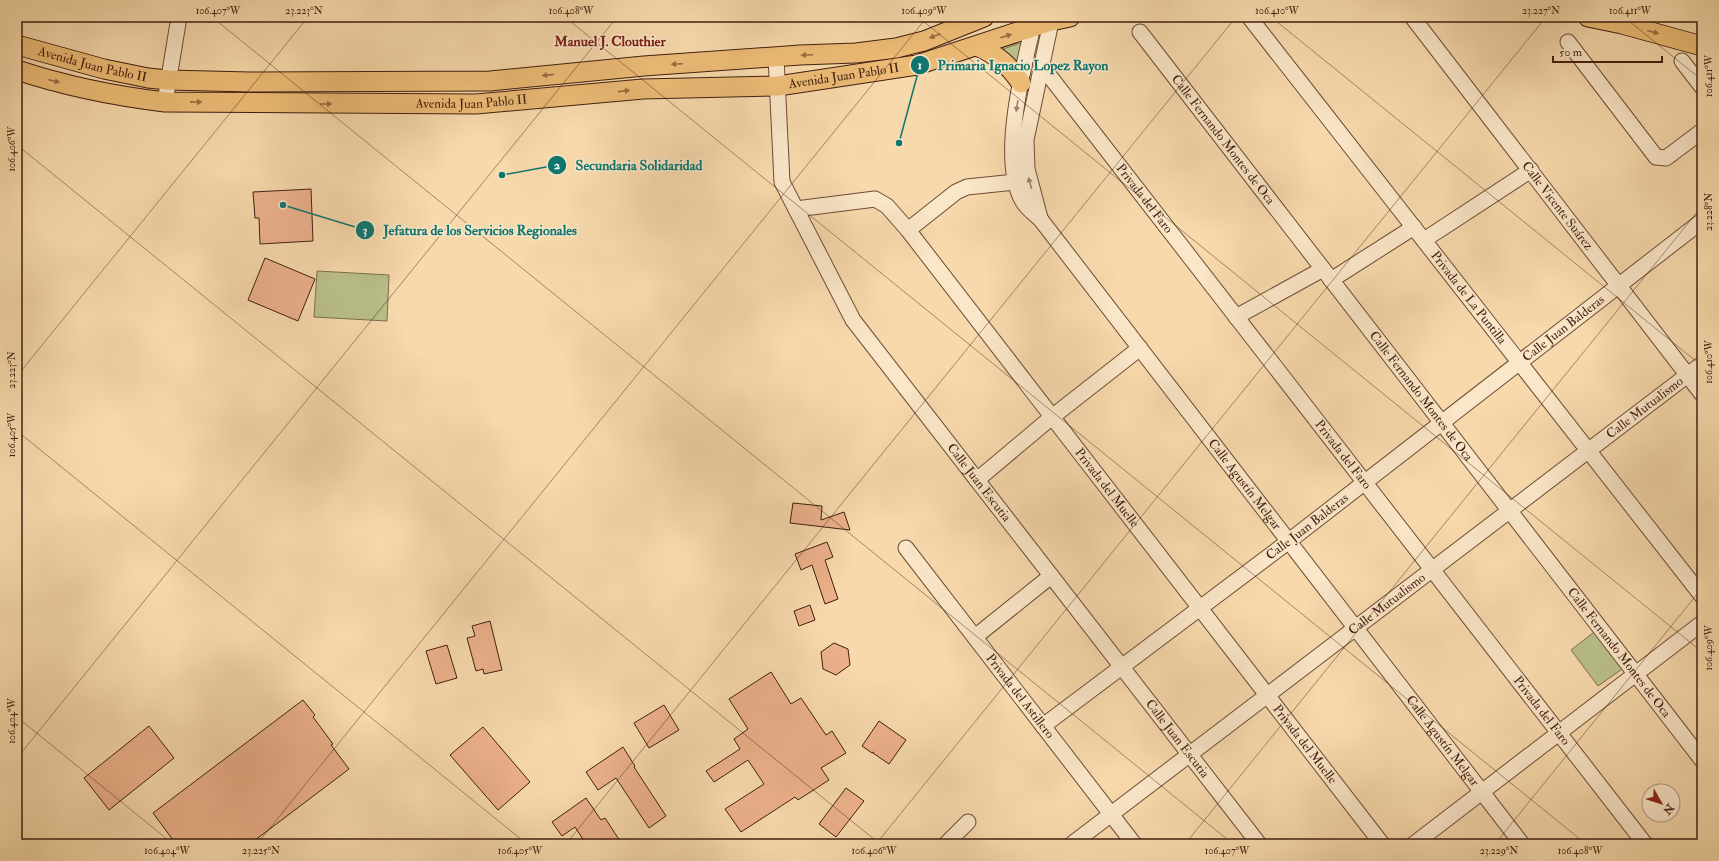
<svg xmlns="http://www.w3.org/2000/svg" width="1719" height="861" viewBox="0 0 1719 861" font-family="'IM FELL Double Pica',serif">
  <rect width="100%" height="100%" fill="#f7d9ab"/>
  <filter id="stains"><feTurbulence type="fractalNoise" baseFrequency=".005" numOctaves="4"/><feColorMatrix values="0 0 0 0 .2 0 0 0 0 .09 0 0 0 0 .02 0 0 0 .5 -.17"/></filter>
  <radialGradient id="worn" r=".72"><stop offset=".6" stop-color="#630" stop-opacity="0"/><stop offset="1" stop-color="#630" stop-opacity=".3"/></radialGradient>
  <path fill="#bac08b" stroke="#7e6f4e" d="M1026 41 1019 67 1000 50Z
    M317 271 389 275 387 321 314 317Z
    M1598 629 1625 667 1598 686 1571 650Z"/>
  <path fill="#ecb18b" stroke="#411e10" d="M311 189 313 241 260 244 259 218H255L253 192Z
    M265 258 315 279 298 321 248 300Z
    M793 503 822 506 821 520 844 512 850 530 790 523Z
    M827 542 833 557 825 560 838 599 825 604 812 565 801 570 795 554Z
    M810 605 815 620 799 626 794 611Z
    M490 621 502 670 484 674 483 669 476 671 467 638 475 636 472 626Z
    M834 643 848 649 850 665 836 675 823 669 821 652Z
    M447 645 457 678 436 684 426 651Z
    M771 672 791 704 801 698 826 735 832 731 846 753 821 768 829 780 798 800 795 797 741 832 725 809 764 784 748 760 714 782 706 771 740 749 734 739 748 729 729 699Z
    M303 700 315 715 313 717 333 744 331 745 349 769 250 844H176L153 813Z
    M664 705 679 730 649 748 634 723Z
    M879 721 906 740 889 764 873 753 874 752 872 753 862 746Z
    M149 726 174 758 109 810 84 778Z
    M483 727 530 782 498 810 450 755Z
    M623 747 635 766 634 767 666 816 649 828 616 778 598 790 586 772Z
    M846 788 864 801 836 837 819 824Z
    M586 798 601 820 605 818 622 844H586L575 827 562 836 552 822Z"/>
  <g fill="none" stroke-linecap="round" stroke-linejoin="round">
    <defs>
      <g id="minor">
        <path id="s1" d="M1035 18C1024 64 999 158 1022 200 1026 208 1035 214 1041 220L1522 844"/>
        <path id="s2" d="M1250 18 1702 596"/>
        <path id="s3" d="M1413 18 1702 394"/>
        <path id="s4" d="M1140 32 1702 760"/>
        <path d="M1568 42 1656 157 1666 158 1702 131"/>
        <path id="s5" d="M776 57 782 182 853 320 1259 844"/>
        <path d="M1682 61 1702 87"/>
        <path id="s6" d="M1041 65 1645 844"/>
        <path d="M165 102 179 17"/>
        <path id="s7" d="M796 209 875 199 887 206 908 230 1382 844"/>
        <path d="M1040 218 1027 169 1026 140 1052 17"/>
        <path d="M908 230 956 192 967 187 1015 182"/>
        <path d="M1424 240 1531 170"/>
        <path d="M1331 280 1414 227"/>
        <path d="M1236 317 1323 269"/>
        <path d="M977 480 1052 417 1140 348"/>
        <path id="s8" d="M906 548 1134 844"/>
        <path d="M975 637 1051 576"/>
        <path id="s9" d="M1043 726 1289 541 1702 221"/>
        <path d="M946 844 968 822"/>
        <path id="s10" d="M1072 844 1702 364"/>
        <path d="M1414 844 1702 623"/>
      </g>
      <g id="major">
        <path d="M1588 17 1622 24 1702 46"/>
        <path id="s11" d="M17 45 104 69 148 78 168 80 250 82 490 81 644 66 800 55 856 53 896 48 924 41 984 17"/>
        <path d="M977 46C997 55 1009 65 1021 83"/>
        <path id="s12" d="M17 70C65 86 115 96 165 102L476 104 643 89 778 86 917 65 1051 21 1070 17"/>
      </g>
    </defs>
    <use href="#minor" stroke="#6e4d37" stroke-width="17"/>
    <use href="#major" stroke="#411e10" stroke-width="21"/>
    <use href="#minor" stroke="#fae6c8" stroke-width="15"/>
    <use href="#major" stroke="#ecbc76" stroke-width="19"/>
  </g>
  <defs><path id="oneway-solid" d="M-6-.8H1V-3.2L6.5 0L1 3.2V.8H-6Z"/></defs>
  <g fill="#966d43">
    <use href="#oneway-solid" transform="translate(1653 32) rotate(15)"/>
    <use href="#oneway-solid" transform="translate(935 36) rotate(159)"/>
    <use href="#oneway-solid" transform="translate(1006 36) rotate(-18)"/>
    <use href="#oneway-solid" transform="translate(807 55) rotate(178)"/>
    <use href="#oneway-solid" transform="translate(677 64) rotate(177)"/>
    <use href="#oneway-solid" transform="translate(548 75) rotate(175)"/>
    <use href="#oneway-solid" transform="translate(54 81) rotate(14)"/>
    <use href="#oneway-solid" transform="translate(624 91) rotate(-6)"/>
    <use href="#oneway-solid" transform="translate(196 102) rotate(1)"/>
    <use href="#oneway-solid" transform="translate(326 104)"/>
  </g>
  <g fill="#9e826c">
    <use href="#oneway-solid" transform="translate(1017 106) rotate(99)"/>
    <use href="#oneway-solid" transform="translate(1030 183) rotate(-105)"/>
  </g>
  <path fill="none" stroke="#411e10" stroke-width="1" stroke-opacity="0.45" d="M212 17 1233 844M565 17 1586 844M918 17 1702 652M1271 17 1702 366M1624 17 1702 80M17 145 880 844M17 376 308 17M17 431 527 844M17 717 173 844M17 758 617 17M257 844 927 17M566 844 1236 17M876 844 1546 17M1185 844 1702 206M1495 844 1702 588"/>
  <g text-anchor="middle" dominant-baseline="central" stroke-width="3" stroke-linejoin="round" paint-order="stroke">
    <g font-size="13" fill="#411e10" stroke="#fae6c8">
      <text stroke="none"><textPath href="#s11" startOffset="78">Avenida Juan Pablo II</textPath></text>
      <text stroke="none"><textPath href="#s12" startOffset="832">Avenida Juan Pablo II</textPath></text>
      <text stroke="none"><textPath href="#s12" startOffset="458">Avenida Juan Pablo II</textPath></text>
      <text stroke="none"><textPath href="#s4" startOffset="136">Calle Fernando Montes de Oca</textPath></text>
      <text stroke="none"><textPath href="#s6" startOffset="169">Privada del Faro</textPath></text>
      <text stroke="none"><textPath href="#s3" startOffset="237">Calle Vicente Suárez</textPath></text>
      <text stroke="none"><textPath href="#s2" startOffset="355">Privada de La Puntilla</textPath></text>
      <text stroke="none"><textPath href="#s9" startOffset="655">Calle Juan Balderas</textPath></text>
      <text stroke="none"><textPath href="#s4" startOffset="460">Calle Fernando Montes de Oca</textPath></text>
      <text stroke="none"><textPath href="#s10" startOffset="720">Calle Mutualismo</textPath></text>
      <text stroke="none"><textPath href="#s6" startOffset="493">Privada del Faro</textPath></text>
      <text stroke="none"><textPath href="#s5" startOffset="486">Calle Juan Escutia</textPath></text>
      <text stroke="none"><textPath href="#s1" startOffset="547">Calle Agustín Melgar</textPath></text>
      <text stroke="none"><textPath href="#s7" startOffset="451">Privada del Muelle</textPath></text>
      <text stroke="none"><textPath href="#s9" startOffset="331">Calle Juan Balderas</textPath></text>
      <text stroke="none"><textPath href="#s10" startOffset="396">Calle Mutualismo</textPath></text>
      <text stroke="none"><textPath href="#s4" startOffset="784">Calle Fernando Montes de Oca</textPath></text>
      <text stroke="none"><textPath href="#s8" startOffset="187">Privada del Astillero</textPath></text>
      <text stroke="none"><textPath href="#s6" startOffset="817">Privada del Faro</textPath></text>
      <text stroke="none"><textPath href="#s5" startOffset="810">Calle Juan Escutia</textPath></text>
      <text stroke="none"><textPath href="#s1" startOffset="871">Calle Agustín Melgar</textPath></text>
      <text stroke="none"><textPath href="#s7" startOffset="775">Privada del Muelle</textPath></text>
    </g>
    <g font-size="14" font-weight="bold" fill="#7a1f14" stroke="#fae6c8">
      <text x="610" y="41">Manuel J. Clouthier</text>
    </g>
  </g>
  <path fill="none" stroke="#0f766e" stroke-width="1.5" d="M899 143L920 65M502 175L557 165M283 205L365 230"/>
  <g fill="#0f766e" stroke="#fae6c8" stroke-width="1.5">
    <circle cx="899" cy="143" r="4"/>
    <circle cx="502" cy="175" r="4"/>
    <circle cx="283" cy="205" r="4"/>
    <circle cx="920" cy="65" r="10"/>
    <circle cx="557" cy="165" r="10"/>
    <circle cx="365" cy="230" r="10"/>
  </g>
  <g font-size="12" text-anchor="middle" font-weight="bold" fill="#fff">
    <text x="920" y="69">1</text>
    <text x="557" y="169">2</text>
    <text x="365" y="234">3</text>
  </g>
  <g font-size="14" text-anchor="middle" font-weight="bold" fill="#0f766e" stroke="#fae6c8" stroke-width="3" stroke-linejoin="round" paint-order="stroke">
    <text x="1023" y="70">Primaria Ignacio Lopez Rayon</text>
    <text x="639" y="170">Secundaria Solidaridad</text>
    <text x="480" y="235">Jefatura de los Servicios Regionales</text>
  </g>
  <rect width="1719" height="861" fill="none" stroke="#f7d9ab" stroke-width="44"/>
  <g transform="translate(1661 803) rotate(129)"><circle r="19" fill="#fae6c8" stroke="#b0967e"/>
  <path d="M0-3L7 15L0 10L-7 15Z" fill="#8f2418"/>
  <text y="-6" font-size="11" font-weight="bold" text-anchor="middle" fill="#411e10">N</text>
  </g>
  <path d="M1553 56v6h109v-6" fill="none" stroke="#411e10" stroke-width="2"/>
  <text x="1559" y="56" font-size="12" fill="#411e10" stroke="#fae6c8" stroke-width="3" paint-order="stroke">50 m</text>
  <rect x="22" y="22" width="1675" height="817" fill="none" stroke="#411e10" stroke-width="1.5"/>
  <g font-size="10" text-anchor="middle" fill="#411e10">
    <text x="218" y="14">106.407°W</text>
    <text x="304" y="14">23.223°N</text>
    <text x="571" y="14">106.408°W</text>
    <text x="924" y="14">106.409°W</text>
    <text x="1277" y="14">106.410°W</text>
    <text x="1541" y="14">23.227°N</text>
    <text x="1630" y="14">106.411°W</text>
    <text transform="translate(1708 76) rotate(-90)" y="4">106.411°W</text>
    <text transform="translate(11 149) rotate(-90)" y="4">106.406°W</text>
    <text transform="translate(1708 212) rotate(-90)" y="4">23.228°N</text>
    <text transform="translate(1708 362) rotate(-90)" y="4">106.410°W</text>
    <text transform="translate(11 370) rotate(-90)" y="4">23.223°N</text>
    <text transform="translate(11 435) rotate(-90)" y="4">106.405°W</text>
    <text transform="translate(1708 648) rotate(-90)" y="4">106.409°W</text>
    <text transform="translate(11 721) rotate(-90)" y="4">106.404°W</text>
    <text x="167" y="854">106.404°W</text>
    <text x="261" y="854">23.225°N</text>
    <text x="520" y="854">106.405°W</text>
    <text x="874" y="854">106.406°W</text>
    <text x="1227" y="854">106.407°W</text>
    <text x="1499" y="854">23.229°N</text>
    <text x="1580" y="854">106.408°W</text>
  </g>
  <rect width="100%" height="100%" filter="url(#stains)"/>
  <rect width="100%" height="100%" fill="url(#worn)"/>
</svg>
